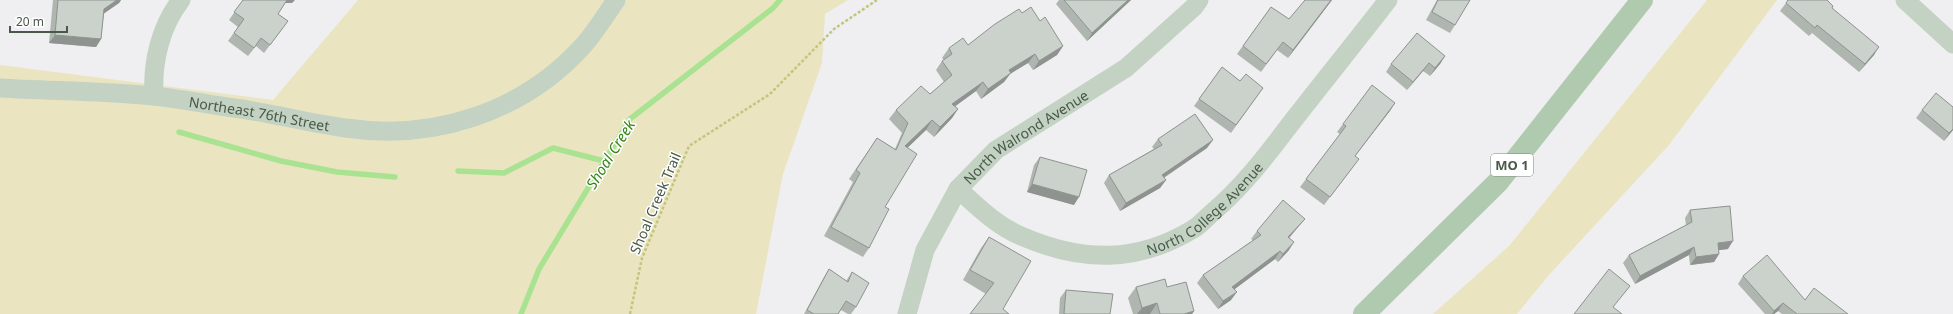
<svg xmlns="http://www.w3.org/2000/svg" width="1953" height="314" viewBox="0 0 1953 314" font-family="'Noto Sans',sans-serif">
  <rect width="100%" height="100%" fill="#efeef0"/>
  <path fill="#eae5c0" d="M358 0H848L825 14 822 63 783 174 756 314H0V65L273 100Z
    M1707 0H1777L1669 145 1548 276 1517 314H1433L1510 245Z"/>
  <g fill="none" stroke-linecap="round" stroke-linejoin="round">
    <path stroke="#a9e391" stroke-width="5.5" d="M179 132 281 161 337 172 395 177
      M458 171 504 173 553 148 604 161
      M521 314 539 269 630 119 773 8 780 0"/>
    <path stroke="#c4c57c" stroke-width="2.5" stroke-dasharray="3 2" stroke-linecap="butt" d="M630 314 642 258 689 146 770 94 834 29 877 0"/>
    <g stroke="#c3d2c3" stroke-width="19">
      <path d="M1905 0 1953 44"/>
      <path id="s1" d="M0 88C51 91 103 91 154 96 181 99 207 104 234 108 272 113 308 123 346 128 432 141 521 113 581 48 594 34 605 16 616 0"/>
      <path d="M154 96C152 63 160 27 181 0"/>
      <path id="s2" d="M958 189C977 206 997 226 1021 236 1081 262 1137 264 1195 228 1201 224 1207 217 1213 212 1241 188 1263 160 1285 131 1319 87 1354 44 1388 0"/>
      <path id="s3" d="M907 314 925 250 958 189 996 150 1126 68 1194 7 1199 0"/>
    </g>
    <path stroke="#b0cab0" stroke-width="22" d="M1364 314 1498 182 1642 0"/>
  </g>
  <path fill="#afb5af" d="M53 0H121L119 3 104 13 101 39 96 47 49 43Z
    M243 0 292 3H285L278 14 282 29 264 53 256 46 248 56 228 41 238 27 229 20Z
    M1059 0H1131L1087 41 1056 4Z
    M1332 0 1288 58 1277 50 1261 72 1237 54 1271 7 1289 19Z
    M1437 0H1470L1455 25 1450 33 1426 20Z
    M1786 3 1832 8 1874 55 1859 72 1812 33 1809 36 1780 11Z
    M1022 13 1040 21 1063 46 1057 55 1033 70 1028 63 1010 74 1004 82 981 99 976 91 955 106 958 109 952 118 934 137 926 130 907 148 869 248 863 257 824 236 853 182 849 179 877 138 895 149 902 133 889 119 896 110 930 94 944 82 936 70 942 61 944 60 942 58 949 48 968 45Z
    M1445 56 1440 64 1430 76 1423 71 1407 90 1386 72 1391 64Z
    M1222 67 1240 81 1263 88 1231 133 1194 106Z
    M1395 103 1355 156 1353 167 1324 205 1300 187 1340 134 1337 132 1343 124Z
    M1953 107V130L1944 141 1916 118 1922 110Z
    M1158 139 1207 148 1164 178 1166 180 1160 188 1120 211 1104 183 1109 175 1154 149 1152 147Z
    M1040 157 1074 205 1027 192 1034 165Z
    M1690 210 1728 249 1719 250V254L1714 262 1690 265 1689 255 1635 284 1623 263 1629 255 1686 225 1685 218Z
    M1305 219 1299 226 1289 238V250L1278 262 1275 259 1234 289 1231 300 1218 309 1197 283 1203 275 1253 240 1251 239 1257 231Z
    M989 237 1003 309 970 314 986 294 963 280 981 248Z
    M829 269 846 281 852 272 856 307 851 314H848L841 310 838 314H804L824 277Z
    M1743 276 1805 300 1848 314H1782L1778 311 1774 314H1765L1738 284Z
    M1136 287H1167L1194 311 1192 314H1133L1128 298Z
    M1066 290 1110 314H1059L1060 298Z"/>
  <path fill="#8e938f" d="M117 0H121L119 3 99 17 104 9Z
    M287 0H295L292 3H285Z
    M1128 0H1131L1087 41 1092 33Z
    M1331 0H1332L1288 58 1293 50Z
    M55 35 101 39 96 47 49 43Z
    M1063 46 1057 55 1033 70 1039 61Z
    M1879 47 1874 55 1859 72 1865 64Z
    M1035 54 1028 63 1010 74 1004 82 981 99 988 89 1009 70Z
    M1445 56 1440 64 1430 76 1435 68Z
    M1429 63 1423 71 1407 90 1413 82Z
    M983 82 976 91 946 113 952 104Z
    M1395 103 1390 111 1349 164 1355 156Z
    M958 109 952 118 934 137 940 127Z
    M932 120 926 130 899 156 905 146Z
    M1953 129V130L1944 141 1949 133Z
    M1213 140 1207 148 1157 182 1162 175Z
    M1166 180 1160 188 1120 211 1126 203Z
    M1032 184 1079 197 1074 205 1027 192Z
    M1305 219 1299 226 1283 245 1288 237Z
    M1733 241 1728 249 1712 251 1718 243Z
    M1294 242 1289 250 1278 262 1283 254Z
    M1694 247 1689 255 1635 284 1640 276Z
    M1280 251 1275 259 1227 295 1232 287Z
    M1719 254 1714 262 1690 265 1696 257Z
    M1237 292 1231 300 1218 309 1223 301Z
    M1157 303 1150 314H1137L1142 308Z
    M1783 303 1778 311 1774 314H1772L1774 311Z
    M1194 311 1192 314H1184Z"/>
  <path fill="#cbd2cc" stroke="#8e938f" d="M58 0H117L104 9 101 39 55 35Z
    M243 0H287L278 14 288 21 270 45 261 38 254 48 234 33 244 19 234 12Z
    M1064 0H1128L1092 33Z
    M1305 0H1331L1293 50 1283 42 1266 64 1243 46 1271 7 1289 19Z
    M1438 0H1470L1455 25 1432 12Z
    M1788 0H1827L1833 6 1832 8 1879 47 1865 64 1817 25 1815 28 1786 3Z
    M1031 7 1040 21 1045 17 1063 46 1039 61 1035 54 1009 70 1011 73 988 89 983 82 952 104 958 109 940 127 932 120 905 146 917 154 885 207 889 209 869 248 831 227 860 173 856 170 877 138 896 150 908 123 896 110 921 86 930 94 952 75 942 61 952 54 949 48 963 38 968 45 995 24 1019 9 1022 13Z
    M1417 33 1445 56 1435 68 1429 63 1413 82 1391 64Z
    M1222 67 1240 81 1246 74 1263 88 1236 125 1199 99Z
    M1372 85 1395 103 1355 156 1359 159 1330 197 1306 179 1346 126 1343 124Z
    M1936 93 1953 107V129L1949 133 1922 110Z
    M1195 114 1213 140 1162 175 1166 180 1126 203 1109 175 1162 145 1158 139Z
    M1040 157 1087 170 1079 197 1032 184Z
    M1283 200 1305 219 1288 237 1294 242 1283 254 1280 251 1232 287 1237 292 1223 301 1203 275 1261 235 1257 231Z
    M1730 206 1733 241 1718 243 1719 254 1696 257 1694 247 1640 276 1629 255 1692 222 1690 210Z
    M989 237 1031 261 1003 309 1009 314H970L994 283 970 270Z
    M1767 255 1805 300 1814 288 1848 314H1797L1783 303 1774 311 1743 276Z
    M829 269 848 282 852 272 869 283 856 307 846 301 838 314H814L807 310Z
    M1609 269 1630 286 1613 307 1622 314H1574Z
    M1165 279 1167 287 1186 282 1194 311 1184 314H1160L1157 303 1142 308 1136 287Z
    M1066 290 1113 294 1110 314H1064Z"/>
  <g text-anchor="middle" dominant-baseline="central" stroke-width="3" stroke-linejoin="round" paint-order="stroke">
    <rect fill="#fff" stroke="#7f8b7f" stroke-width="1" x="1491" y="154" width="42" height="22" rx="3"/>
    <g font-size="13" font-weight="bold" fill="#485948">
      <text x="1512" y="165">MO 1</text>
    </g>
    <g font-size="14" fill="#485948" stroke="#fff">
      <text stroke="none"><textPath href="#s1" startOffset="261">Northeast 76th Street</textPath></text>
      <text stroke="none"><textPath href="#s3" startOffset="222">North Walrond Avenue</textPath></text>
      <text transform="translate(655 203) rotate(-67)">Shoal Creek Trail</text>
      <text stroke="none"><textPath href="#s2" startOffset="280">North College Avenue</textPath></text>
    </g>
    <g font-size="15" font-style="italic" fill="#388519" stroke="#fff">
      <text transform="translate(610 154) rotate(-58)">Shoal Creek</text>
    </g>
  </g>
  <path d="M10 26v6h57v-6" fill="none" stroke="#485948" stroke-width="2"/>
  <text x="16" y="26" font-size="12" fill="#485948" stroke="#ffffff" stroke-width="3" paint-order="stroke">20 m</text>
</svg>
